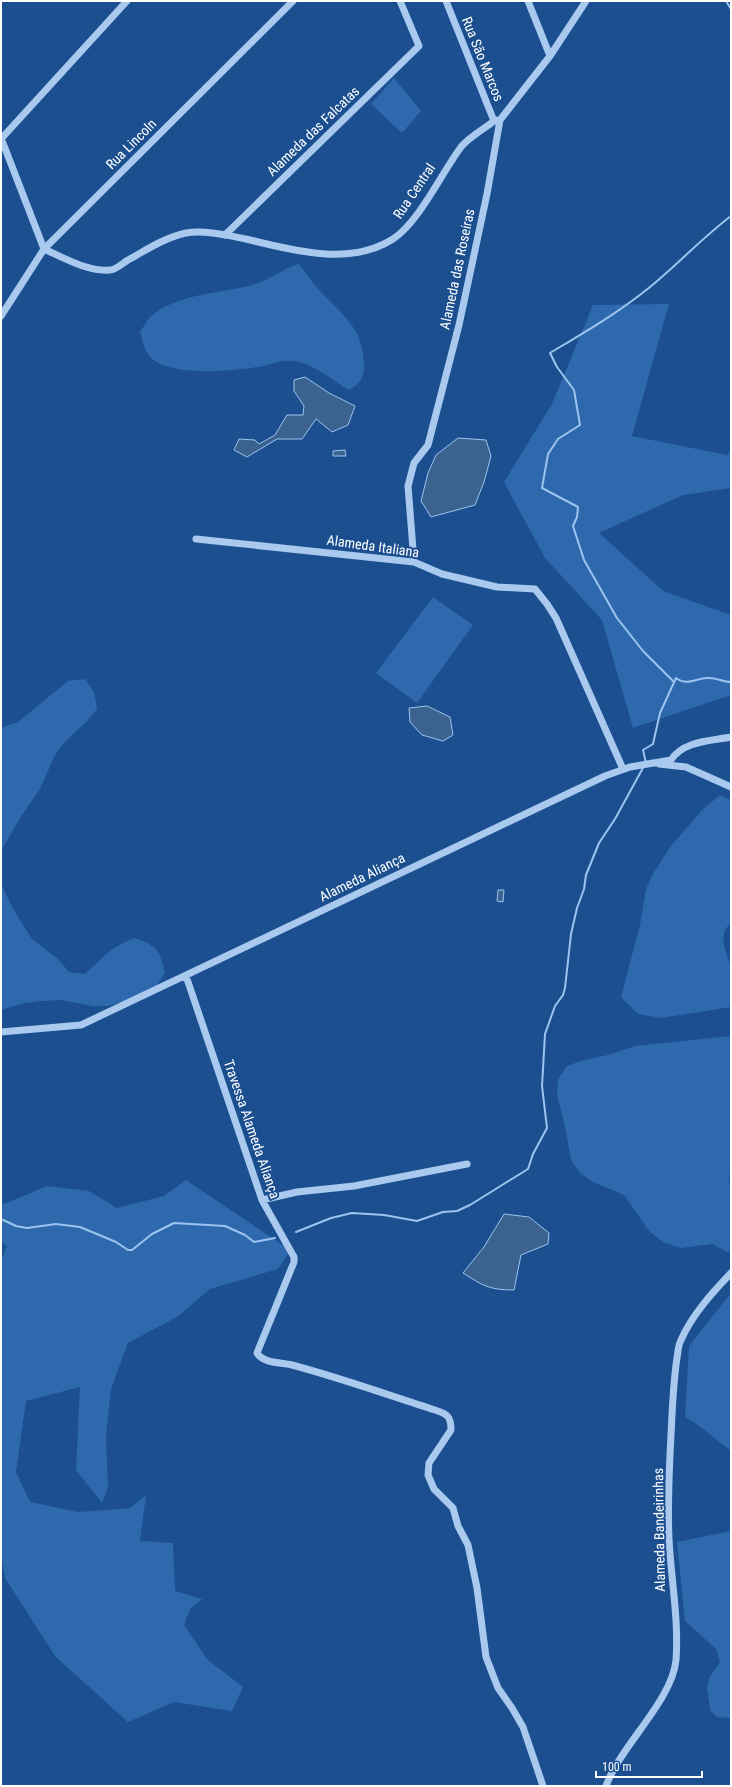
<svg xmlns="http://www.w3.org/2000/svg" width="732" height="1787" viewBox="0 0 732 1787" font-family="'Roboto Condensed',sans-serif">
  <rect width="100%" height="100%" fill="#1b4f8f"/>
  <path fill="#2e69ad" d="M394 78 421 111 402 133 371 104Z
    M299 264C305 272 311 281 318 289 341 314 362 325 364 363 365 376 360 384 349 390 332 380 313 363 293 361 281 359 268 366 257 367 231 371 177 376 155 361 145 354 143 343 140 332 143 328 146 321 150 317 180 291 222 295 258 283 272 278 284 268 299 264Z
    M669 304 632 436 727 455 731 450V488L683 495 599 533 663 591 731 615V695L633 728 602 620 545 558 504 482 552 404 593 305Z
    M433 597 473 625 417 703 376 673Z
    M85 679 94 692 97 709 87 721 64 743 55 755 40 789 20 818 1 851V728L18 722 68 681Z
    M720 795 731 800V923C715 937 729 955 731 969 732 981 731 995 731 1007L661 1018 638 1014 621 997 640 925 646 889 653 874 671 846 702 810Z
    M1 884 13 909 32 939 59 960 69 972 85 974C102 958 112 946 135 938 157 946 160 950 165 973L156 987 124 1001 109 1006H93L61 1000 42 1001 25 1003 1 1010Z
    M731 1036V1153L729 1181 731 1191V1251L727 1252 712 1244 681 1248 663 1242 649 1231 624 1195 593 1182 580 1173 571 1160 565 1127 557 1095 558 1079 567 1066 581 1061 608 1055 635 1046Z
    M186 1180 290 1250 278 1269 210 1289 177 1317 128 1343 111 1389 106 1436 108 1487 102 1503 76 1470 80 1387 26 1401 16 1472 30 1502 78 1512 130 1508 146 1495 140 1541 173 1543 175 1591 202 1599 190 1609 184 1625 207 1659 243 1687 232 1711 174 1702 128 1722 55 1656 5 1578 1 1553V1261L7 1246 1 1241V1204H4L47 1186 89 1191 117 1208 164 1196Z
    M731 1293V1451L695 1423 685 1417 689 1346Z
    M731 1531V1718H729L717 1717 710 1710 707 1688 709 1678 720 1662 716 1649 685 1621 677 1542Z"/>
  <path fill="#3c6290" stroke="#9cc4f0" d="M305 377 329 393 355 406 348 425 332 432 316 419 302 439H277L247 457 234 450 239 439 255 440 259 444 275 435 287 415H303L304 406 294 391V380Z
    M458 438 486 440 491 456 484 482 475 505 431 517 421 501 428 473 436 455Z
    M345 450 346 456H333V451Z
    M427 706 450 717 453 735 443 741 422 735 410 722 409 708Z
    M498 890H504L503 902 497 901Z
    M504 1214 529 1217 549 1233 548 1244 521 1255 514 1290C490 1290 483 1286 463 1273L484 1247Z"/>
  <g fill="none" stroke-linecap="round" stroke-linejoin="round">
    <path stroke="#9cc4f0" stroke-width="2" d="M726 1 731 9
      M673 681 643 651 617 618 584 560 573 526 577 517 578 507 542 488 548 454 558 439 580 425 574 390 557 367 550 353C585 332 618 313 650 287 678 264 702 238 731 216
      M646 763 643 750 653 744 660 713 676 678C688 687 697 677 709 678 717 678 723 682 731 682
      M1 1219 16 1226 27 1228 56 1224 80 1227 116 1242 128 1250H132L152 1234 174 1223 225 1226 245 1235 254 1242 275 1238
      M296 1232 331 1218 352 1213 384 1215 417 1221 443 1212 457 1211 470 1205 528 1169 533 1154 547 1128 542 1086 545 1034 555 1006 563 995 565 988 571 934 577 908 584 889 586 875 599 843 615 819 644 766"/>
    <path stroke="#a9c9ee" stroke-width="7" d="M446 1 494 121 497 120
      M528 1 550 56
      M1 138 44 249C64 258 88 272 110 270 116 270 123 263 128 260 146 250 166 237 186 233 205 230 226 235 246 239 292 250 349 267 393 239 419 222 441 174 461 147 469 137 484 129 494 121
      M1 139 127 1
      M225 235 419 46 400 1
      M1 316 44 249 293 1
      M196 539 414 562 442 574 497 587 535 589 547 604 556 618 623 769
      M414 562 408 486 414 463 428 445 459 325 487 194 500 120 550 56 586 1
      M659 764 686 767 731 787
      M186 976 262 1200 294 1257V1262L257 1353C264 1364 280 1362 292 1365 341 1378 388 1395 435 1410 448 1414 451 1417 451 1430L429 1463 428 1475 434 1489 453 1508 458 1526 468 1545 477 1588 486 1657 498 1688 512 1708 523 1727 543 1786
      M1 1032 81 1025 605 776 630 767 671 760C683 741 710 741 731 737
      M262 1200 297 1192 354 1186 467 1164
      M606 1786C621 1745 672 1701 676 1660 679 1620 671 1579 669 1539 667 1498 670 1456 672 1415 673 1396 674 1377 677 1358 678 1352 678 1346 681 1340 692 1315 712 1293 731 1273"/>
  </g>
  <g text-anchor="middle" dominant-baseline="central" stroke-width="4" stroke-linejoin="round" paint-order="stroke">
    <g font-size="14" fill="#fff" stroke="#1b4f8f">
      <text transform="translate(483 59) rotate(68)">Rua São Marcos</text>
      <text transform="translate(313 131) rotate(-44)">Alameda das Falcatas</text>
      <text transform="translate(131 144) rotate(-45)">Rua Lincoln</text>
      <text transform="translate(414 191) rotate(-56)">Rua Central</text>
      <text transform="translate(457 269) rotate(-78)">Alameda das Roseiras</text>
      <text transform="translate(373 546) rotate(8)">Alameda Italiana</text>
      <text transform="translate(362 877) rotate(-26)">Alameda Aliança</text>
      <text transform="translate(252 1129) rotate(71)">Travessa Alameda Aliança</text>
      <text transform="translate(659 1530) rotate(-91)">Alameda Bandeirinhas</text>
    </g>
  </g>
  <rect width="732" height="1787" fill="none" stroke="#ffffff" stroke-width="4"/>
  <path d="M596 1771v6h106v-6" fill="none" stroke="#ffffff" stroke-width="2"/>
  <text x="602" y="1771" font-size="12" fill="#ffffff" stroke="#1b4f8f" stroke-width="3" paint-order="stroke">100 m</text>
</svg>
